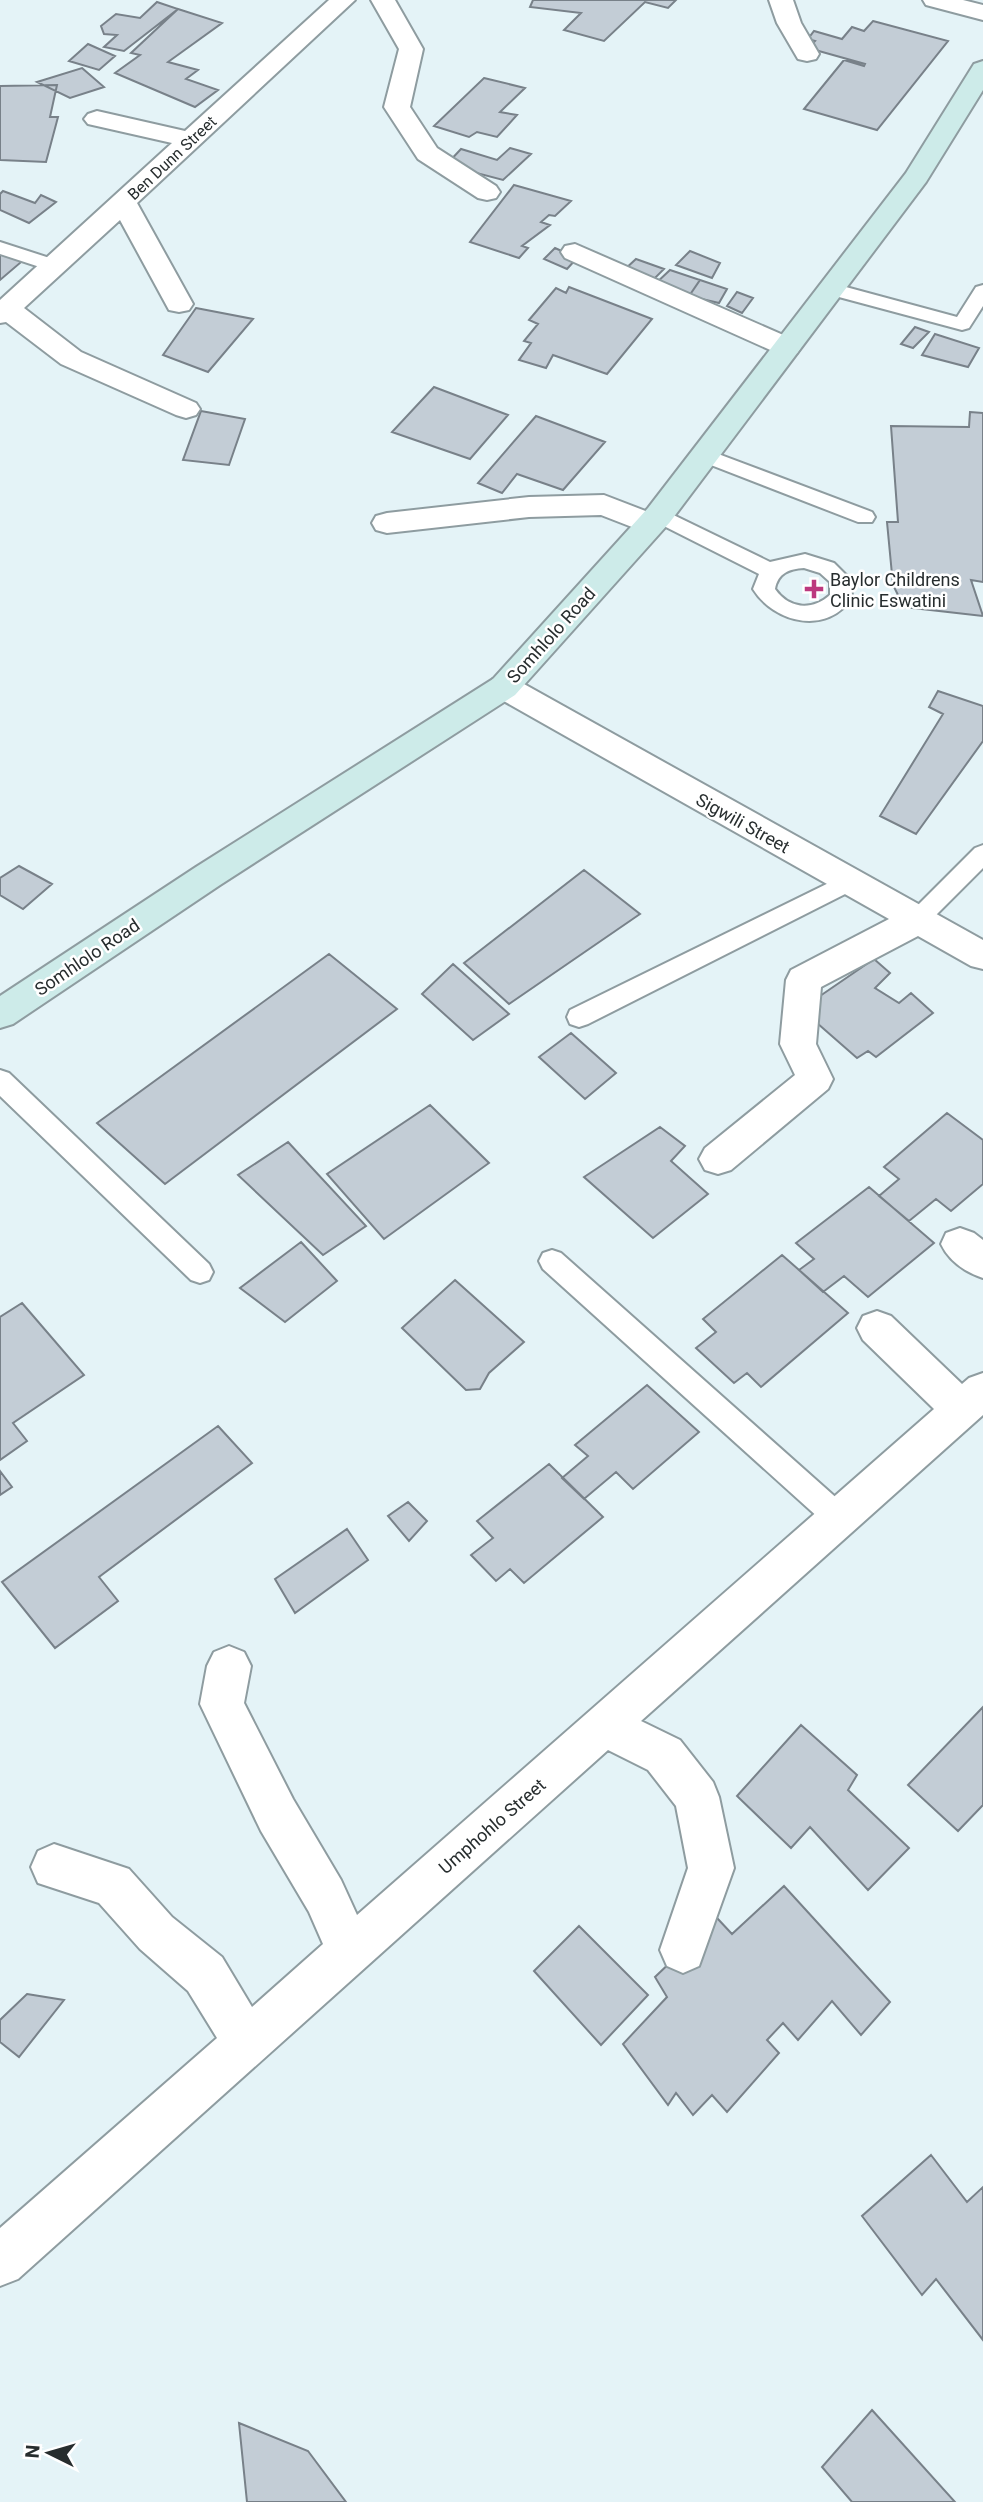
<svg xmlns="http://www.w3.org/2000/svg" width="983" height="2502" viewBox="0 0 983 2502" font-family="Roboto,sans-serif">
  <rect width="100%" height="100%" fill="#e4f3f7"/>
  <path fill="#c3cdd6" stroke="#788189" stroke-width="2" d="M533 0H676L668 8 645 2 604 41 564 30 581 13 530 7Z
    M157 2 178 9 124 51 104 47 117 35 104 34 101 26 116 14 140 18Z
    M178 9 222 23 168 62 198 70 186 79 218 90 195 107 115 73 140 55 131 53Z
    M873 21 948 41 877 130 804 109 844 60 864 66 865 64 808 48 815 41 808 39 814 31 842 39 852 27 864 31Z
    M88 44 115 56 99 70 69 61Z
    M82 68 104 87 70 98 37 82Z
    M484 78 525 88 500 112 517 115 497 137 477 132 469 137 434 126Z
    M57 85 50 117H58L46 162 0 160V86Z
    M510 148 531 154 503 180 446 165 461 149 497 160Z
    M514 185 571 201 555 216 549 215 541 222 550 225 522 246 528 248 519 258 470 242Z
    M3 191 35 203 41 195 56 202 29 223 0 210V194Z
    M0 248 27 257 0 280Z
    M555 248 577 258 567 269 544 259Z
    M690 251 720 263 712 278 676 265Z
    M636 259 664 269 654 279 623 271Z
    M670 270 700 280 689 296 654 285Z
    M700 280 727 289 719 303 689 296Z
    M569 287 652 319 607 374 553 355 546 368 519 360 531 343 524 341 538 324 529 320 556 288 566 293Z
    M737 292 753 298 742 313 727 306Z
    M196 308 253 319 208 372 163 355Z
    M915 327 929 332 913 348 901 344Z
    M935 334 979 348 968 367 922 355Z
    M434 387 508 415 470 459 392 432Z
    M201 411 245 419 229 465 183 460Z
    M970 412 983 413V582L971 580 983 616 904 607 893 585 887 522H898L891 426 969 427Z
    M536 416 605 442 563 490 517 474 502 493 478 483Z
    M938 691 983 706V741L916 834 880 816 943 714 929 707Z
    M19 866 52 884 23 909 0 895V878Z
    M584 870 640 914 509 1004 464 963Z
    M329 954 397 1009 165 1184 97 1123Z
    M874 959 890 973 875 988 899 1003 911 993 933 1013 876 1057 868 1051 857 1058 801 1009Z
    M453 964 509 1014 473 1040 422 994Z
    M571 1033 616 1073 585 1099 539 1057Z
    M430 1105 489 1163 384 1239 327 1174Z
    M947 1113 983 1140V1184L951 1211 936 1199 909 1221 879 1196 899 1179 884 1167Z
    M660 1127 685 1146 671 1161 708 1194 653 1238 584 1177Z
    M288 1142 366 1226 323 1255 238 1175Z
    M869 1187 934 1243 868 1297 844 1276 823 1292 799 1270 814 1259 796 1243Z
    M301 1242 337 1281 285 1322 240 1288Z
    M782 1255 848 1313 761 1387 747 1373 734 1383 696 1348 716 1332 703 1319Z
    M455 1280 524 1342 489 1373 480 1389 466 1390 402 1328Z
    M22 1303 84 1375 13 1423 27 1441 0 1460V1317Z
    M647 1385 699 1432 633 1489 616 1472 584 1499 562 1478 588 1456 575 1445Z
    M218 1426 252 1463 99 1577 118 1601 55 1648 2 1582Z
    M549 1464 603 1517 524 1583 510 1569 496 1581 471 1555 493 1538 477 1521Z
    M0 1471 12 1487 0 1495Z
    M408 1502 427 1521 409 1541 388 1516Z
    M347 1529 368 1560 295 1613 275 1579Z
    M983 1707V1805L958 1831 908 1785Z
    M801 1725 857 1775 848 1790 909 1848 868 1890 810 1827 791 1848 737 1796Z
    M784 1886 890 2002 861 2035 832 2001 798 2040 783 2023 767 2040 779 2053 727 2112 712 2095 693 2115 676 2093 668 2105 623 2044 667 1997 655 1977 717 1918 732 1934Z
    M579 1926 648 1995 601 2045 534 1971Z
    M27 1994 64 2000 19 2057 0 2042V2020Z
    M931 2155 967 2202 983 2187V2340L936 2279 922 2295 862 2216Z
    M872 2410 955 2502H852L822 2467Z
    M239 2423 308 2451 346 2502H247Z"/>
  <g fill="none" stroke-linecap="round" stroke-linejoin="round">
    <defs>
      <path id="service" d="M0 242 62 262 64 266 55 272 0 254Z
        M831 283 957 317 976 287 983 285V306L969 328 962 330 824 293 822 289Z
        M705 449 872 512 875 517 872 522H858L698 460 695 455 698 450Z
        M659 508 770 562 805 554 834 563 851 580 852 597C828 636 774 623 753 589L759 574 652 520 649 515 652 510ZM804 568 820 573 830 582V595C812 611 789 609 775 589 778 573 789 569 804 568Z
        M983 845V868L925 926 917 929 909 926 905 920 909 914 975 848Z
        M849 873 857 876 861 882 857 888 588 1024 579 1027 570 1024 567 1017 570 1010Z
        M0 1070 9 1073 209 1264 213 1272 209 1280 200 1283 191 1280 0 1096Z
        M552 1250 561 1253 850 1510 854 1519 850 1528 840 1532 830 1528 543 1269 539 1261 543 1253Z"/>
      <path id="minor" d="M329 0H355L137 203 193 304 189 310 179 312 169 310 120 220 24 308 81 352 196 403 200 409 196 415 186 418 176 415 61 364 6 322 0 323V300L172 143 88 124 84 119 88 114 97 111 185 131Z
        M371 0H395L423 49 410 107 437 148 496 186 500 192 496 198 487 200 478 198 418 159 384 107 399 49Z
        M769 0H793L801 23 819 54 816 59 807 61 798 59 777 23Z
        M923 0H963L983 5V20L926 5Z
        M575 244 797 341 801 347 797 353 787 356 777 353 565 258 561 252 565 246Z
        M604 495 661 517 665 524 661 531 650 534 601 515 529 517 387 533 376 530 372 523 376 516 387 513 529 497Z
        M504 676 515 679 983 940V969L971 966 918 936 821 987 816 1044 833 1079 828 1089 731 1170 718 1174 705 1170 699 1159 705 1148 795 1075 780 1044 786 980 791 970 889 919 493 695 488 687 493 679Z
        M960 1228 974 1233 983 1240V1278C965 1272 949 1261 941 1244L946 1233Z
        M877 1311 891 1316 962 1384 969 1378 983 1373V1415L641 1721 680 1740 713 1782 719 1797 734 1868 699 1966 683 1973 667 1966 660 1950 688 1868 676 1806 648 1770 608 1750 18 2279 0 2286V2228L217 2038 188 1991 140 1949 99 1903 38 1883 31 1867 38 1851 54 1844 129 1869 172 1917 222 1957 252 2007 323 1944 309 1912 261 1831 200 1704 207 1666 214 1652 229 1646 244 1652 251 1666 244 1703 293 1799 341 1880 357 1915 934 1409 863 1340 857 1328 863 1316Z"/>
      <path id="secondary" d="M983 61V90L926 182 670 522 515 695 220 885 13 1024 0 1028V996L196 867 493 679 648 508 906 173 974 64Z"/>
    </defs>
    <use href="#service" stroke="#8e9ca0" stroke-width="4"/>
    <use href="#minor" stroke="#8e9ca0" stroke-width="4"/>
    <use href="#secondary" stroke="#8e9ca0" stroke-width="4"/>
    <use href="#service" fill="#fff" fill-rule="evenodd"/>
    <use href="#minor" fill="#fff" fill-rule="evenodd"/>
    <use href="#secondary" fill="#cdebe9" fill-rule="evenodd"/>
  </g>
  <path fill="#bc387e" stroke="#fff" stroke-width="2.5" d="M810.5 578.5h7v7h7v7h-7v7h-7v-7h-7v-7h7z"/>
  <g text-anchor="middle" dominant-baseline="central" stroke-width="5" stroke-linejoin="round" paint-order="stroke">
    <g font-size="16" fill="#272d2e" stroke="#fff">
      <text transform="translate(172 158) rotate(-43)">Ben Dunn Street</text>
    </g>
    <g font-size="18" fill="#272d2e" stroke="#fff" text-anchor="start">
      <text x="830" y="579">Baylor Childrens<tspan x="830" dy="21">Clinic Eswatini</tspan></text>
    </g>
    <g font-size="18" fill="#272d2e" stroke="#fff">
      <text transform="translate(551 635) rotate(-48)">Somhlolo Road</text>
      <text transform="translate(743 823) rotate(29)">Sigwili Street</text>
      <text transform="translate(87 957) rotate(-34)">Somhlolo Road</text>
      <text transform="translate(492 1826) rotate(-41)">Umphohlo Street</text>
    </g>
  </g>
  <g transform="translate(49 2453) rotate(275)" stroke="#ffffff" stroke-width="5" paint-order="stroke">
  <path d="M0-5L12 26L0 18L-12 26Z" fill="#272d2e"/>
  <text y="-10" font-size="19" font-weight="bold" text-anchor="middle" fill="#272d2e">N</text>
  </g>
</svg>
